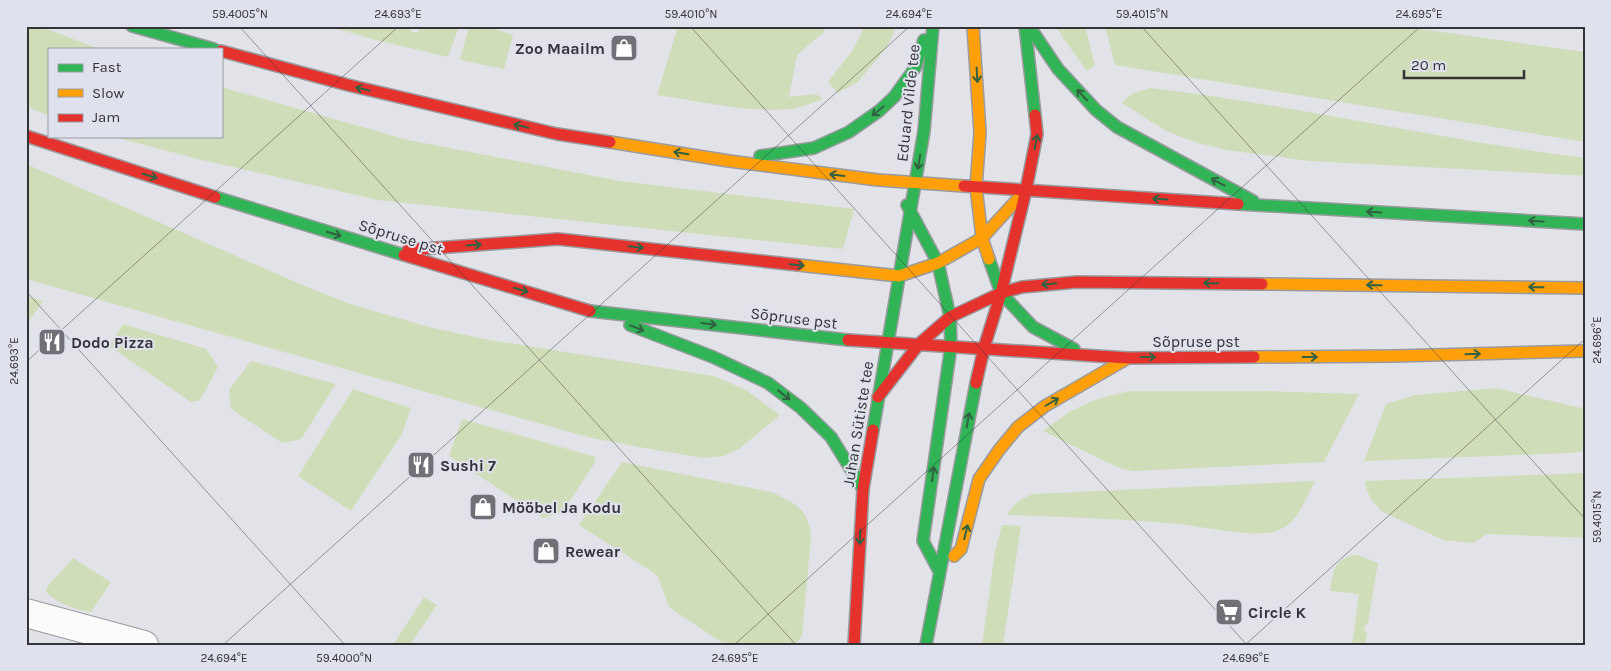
<svg xmlns="http://www.w3.org/2000/svg" width="1611" height="671" viewBox="0 0 1611 671" font-family="Karla,sans-serif">
  <rect width="100%" height="100%" fill="#e2e3e9"/>
  <path fill="#d0ddb9" d="M26 26H39L100 49H49V116L26 106Z
    M327 26H409L412 32 418 33 420 26H459L448 57 372 39Z
    M469 26H486L513 35 504 69 460 60Z
    M678 26H827L823 33 797 55 789 97 816 94 823 99C812 103 801 108 789 109 746 113 700 101 657 95Z
    M865 26H897L887 47 858 82 838 93 828 82 852 51Z
    M1056 26H1085L1095 65 1087 71 1063 38Z
    M1105 26H1399L1585 52V142L1115 65Z
    M221 87 408 140 620 181 854 209 843 249 378 200 194 158 111 136H221Z
    M1151 88C1296 105 1439 140 1585 158V176L1573 175 1309 161 1226 150 1195 142 1166 131 1122 103 1133 93Z
    M26 164 307 287 350 304 429 327 484 339 714 376 746 390 780 415 739 449 724 456 703 458 639 447 592 438 451 399 26 279Z
    M26 296 43 301 26 326Z
    M123 324 206 349 218 367 200 400 191 402 109 346Z
    M251 361 336 384 301 439 282 443 231 409 229 390Z
    M1496 388 1585 409V451L1569 453 1364 461 1386 404 1415 395Z
    M353 389 411 408 402 434 351 511 298 476Z
    M1129 391H1261L1359 394 1324 462 1133 471 1119 468 1043 431 1069 412 1097 399Z
    M462 419 596 457 595 462 562 513 543 518 449 456Z
    M622 462 771 492C796 504 809 508 811 538L802 636 795 645H742L721 642 669 607 657 575 579 525Z
    M1585 473V538L1487 534 1473 543 1443 540 1381 511 1371 500 1366 488 1365 481Z
    M1315 481C1305 500 1298 524 1276 531 1255 539 1202 526 1178 524 1121 519 1064 517 1007 515 1013 503 1021 499 1033 494Z
    M1002 525 1021 526 1003 645H982L995 551Z
    M1358 555 1378 563 1368 624 1365 625 1364 630 1367 633 1365 645H1352L1359 594 1330 591C1333 570 1334 557 1358 555Z
    M73 558 111 582 91 612C77 610 56 603 46 592L47 587Z
    M424 597 437 605 410 645H393Z"/>
  <g fill="none" stroke-linecap="round" stroke-linejoin="round">
    <defs>
      <path id="street" d="M26 613 144 645"/>
      <path id="fast" d="M132 26 214 49
        M1025 26 1035 115
        M1029 26 1058 69 1096 110 1117 127 1253 201
        M760 156 814 148 849 132 879 111 894 97 915 68 924 40
        M215 197 404 255
        M1238 204 1585 224
        M907 205 938 263 950 317 951 346 923 541 939 571
        M989 259 1001 293 1033 327 1074 349
        M590 311 848 340
        M630 325 713 357 768 383 801 408 831 437 863 489
        M873 430 924 131 933 26
        M926 645 976 383"/>
      <path id="slow" d="M973 26 980 133 976 187 982 238 989 259
        M610 142 729 161 878 180 964 186
        M798 265 899 276 938 263 982 238 1026 190
        M1262 284 1585 288
        M1254 357 1395 356 1585 351
        M954 556 961 549 979 479 999 450 1018 427 1045 406 1128 358"/>
      <path id="jam" d="M221 51 348 85 557 134 610 142
        M26 136 215 197
        M964 186 1238 204
        M408 250 558 239 798 265
        M404 255 590 311
        M848 340 1128 358 1254 357
        M976 383 984 348 1001 293 1026 190 1037 134 1035 115
        M878 397 919 344 950 317 1001 293 1022 287 1077 282 1262 284
        M854 645 863 489 873 430"/>
    </defs>
    <use href="#street" stroke="#9a9b9f" stroke-width="30"/>
    <use href="#fast" stroke="#9a9b9f" stroke-width="14"/>
    <use href="#slow" stroke="#9a9b9f" stroke-width="14"/>
    <use href="#jam" stroke="#9a9b9f" stroke-width="14"/>
    <use href="#street" stroke="#fbfbfc" stroke-width="28"/>
    <use href="#fast" stroke="#30b455" stroke-width="11"/>
    <use href="#slow" stroke="#ff9f0a" stroke-width="11"/>
    <use href="#jam" stroke="#e5322d" stroke-width="11"/>
  </g>
  <defs><path id="oneway-shaft" d="M-6 0H5M1.5-3L5.5 0L1.5 3" fill="none" stroke-width="1.6" stroke-linecap="round" stroke-linejoin="round" transform="scale(1.25)"/></defs>
  <g stroke="#326142">
    <use href="#oneway-shaft" transform="translate(977 75) rotate(87)"/>
    <use href="#oneway-shaft" transform="translate(363 89) rotate(-167)"/>
    <use href="#oneway-shaft" transform="translate(1082 95) rotate(-133)"/>
    <use href="#oneway-shaft" transform="translate(878 111) rotate(141)"/>
    <use href="#oneway-shaft" transform="translate(521 126) rotate(-167)"/>
    <use href="#oneway-shaft" transform="translate(1036 142) rotate(-79)"/>
    <use href="#oneway-shaft" transform="translate(681 153) rotate(-171)"/>
    <use href="#oneway-shaft" transform="translate(919 162) rotate(100)"/>
    <use href="#oneway-shaft" transform="translate(837 175) rotate(-173)"/>
    <use href="#oneway-shaft" transform="translate(150 176) rotate(18)"/>
    <use href="#oneway-shaft" transform="translate(1218 182) rotate(-152)"/>
    <use href="#oneway-shaft" transform="translate(1160 199) rotate(-176)"/>
    <use href="#oneway-shaft" transform="translate(1374 212) rotate(-177)"/>
    <use href="#oneway-shaft" transform="translate(1536 221) rotate(-177)"/>
    <use href="#oneway-shaft" transform="translate(334 234) rotate(17)"/>
    <use href="#oneway-shaft" transform="translate(474 245) rotate(-4)"/>
    <use href="#oneway-shaft" transform="translate(636 247) rotate(6)"/>
    <use href="#oneway-shaft" transform="translate(797 265) rotate(6)"/>
    <use href="#oneway-shaft" transform="translate(1211 283) rotate(-179)"/>
    <use href="#oneway-shaft" transform="translate(1049 284) rotate(174)"/>
    <use href="#oneway-shaft" transform="translate(1374 285) rotate(-179)"/>
    <use href="#oneway-shaft" transform="translate(1536 287) rotate(-179)"/>
    <use href="#oneway-shaft" transform="translate(521 290) rotate(17)"/>
    <use href="#oneway-shaft" transform="translate(709 324) rotate(7)"/>
    <use href="#oneway-shaft" transform="translate(637 328) rotate(21)"/>
    <use href="#oneway-shaft" transform="translate(1473 354) rotate(-2)"/>
    <use href="#oneway-shaft" transform="translate(1148 357)"/>
    <use href="#oneway-shaft" transform="translate(1310 357)"/>
    <use href="#oneway-shaft" transform="translate(784 395) rotate(38)"/>
    <use href="#oneway-shaft" transform="translate(1052 402) rotate(-30)"/>
    <use href="#oneway-shaft" transform="translate(968 420) rotate(-80)"/>
    <use href="#oneway-shaft" transform="translate(933 474) rotate(-82)"/>
    <use href="#oneway-shaft" transform="translate(966 532) rotate(-76)"/>
    <use href="#oneway-shaft" transform="translate(860 537) rotate(93)"/>
  </g>
  <path fill="none" stroke="#333438" stroke-width="1" stroke-opacity="0.45" d="M239 26 796 645M690 26 1247 645M1141 26 1585 519M26 291 345 645M26 362 399 26M223 645 910 26M734 645 1421 26M1245 645 1585 339"/>
  <defs>
    <symbol id="shop-square" viewBox="-11 -11 22 22"><rect x="-9" y="-9" width="18" height="18" rx="4" fill="#707176" stroke="#dfe1ec"/><path d="M-5-2.5h2.3a2.7 3.5 0 0 1 5.4 0H5L5.5 6h-11ZM-1.5-2.5h3a1.5 2.3 0 0 0-3 0Z" fill="#fff"/></symbol>
    <symbol id="restaurant-square" viewBox="-11 -11 22 22"><rect x="-9" y="-9" width="18" height="18" rx="4" fill="#707176" stroke="#dfe1ec"/><path d="M-5-6h1v4h1v-4h1v4h1v-4h1v5L-1.5 .5V6h-2V.5L-5-1ZM5-6V6H3V1.5H1.5Q1.5-4 5-6Z" fill="#fff"/></symbol>
    <symbol id="supermarket-square" viewBox="-11 -11 22 22"><rect x="-9" y="-9" width="18" height="18" rx="4" fill="#707176" stroke="#dfe1ec"/><path d="M-6-5.5h2.5l.6 2H6L4.5 2H-2.5L-4.4-4H-6ZM-1.5 3.2a1.3 1.3 0 1 0 .1 0ZM3 3.2a1.3 1.3 0 1 0 .1 0Z" fill="#fff"/></symbol>
  </defs>
  <g fill-rule="evenodd">
    <use href="#shop-square" x="608" y="32" width="32" height="32"/>
    <use href="#restaurant-square" x="36" y="326" width="32" height="32"/>
    <use href="#restaurant-square" x="405" y="449" width="32" height="32"/>
    <use href="#shop-square" x="467" y="491" width="32" height="32"/>
    <use href="#shop-square" x="530" y="535" width="32" height="32"/>
    <use href="#supermarket-square" x="1213" y="596" width="32" height="32"/>
  </g>
  <g text-anchor="middle" dominant-baseline="central" stroke-width="4" stroke-linejoin="round" paint-order="stroke">
    <g font-size="16" font-weight="bold" fill="#333438" stroke="#dfe1ec" text-anchor="start">
      <text x="605" y="48" text-anchor="end">Zoo Maailm</text>
      <text x="71" y="342">Dodo Pizza</text>
      <text x="440" y="465">Sushi 7</text>
      <text x="502" y="507">Mööbel Ja Kodu</text>
      <text x="565" y="551">Rewear</text>
      <text x="1248" y="612">Circle K</text>
    </g>
    <g font-size="16" fill="#333438" stroke="#dfe1ec">
      <text transform="translate(908 103) rotate(-84)">Eduard Vilde tee</text>
      <text transform="translate(401 237) rotate(17)">Sõpruse pst</text>
      <text transform="translate(794 318) rotate(7)">Sõpruse pst</text>
      <text x="1196" y="341">Sõpruse pst</text>
      <text transform="translate(858 424) rotate(-81)">Juhan Sütiste tee</text>
    </g>
  </g>
  <rect width="1611" height="671" fill="none" stroke="#dfe1ec" stroke-width="55"/>
  <rect x="48" y="48" width="175" height="90" fill="#dfe1ec" stroke="#9a9ca4"/>
  <rect x="58" y="64" width="25" height="8" fill="#30b455" stroke="#9a9ca4"/>
  <text x="92" y="72" font-size="15" fill="#333438">Fast</text>
  <rect x="58" y="89" width="25" height="8" fill="#ff9f0a" stroke="#9a9ca4"/>
  <text x="92" y="98" font-size="15" fill="#333438">Slow</text>
  <rect x="58" y="114" width="25" height="8" fill="#e5322d" stroke="#9a9ca4"/>
  <text x="92" y="122" font-size="15" fill="#333438">Jam</text>
  <path d="M1404 70v8h120v-8" fill="none" stroke="#333438" stroke-width="2.5"/>
  <text x="1411" y="70" font-size="15" fill="#333438" stroke="#dfe1ec" stroke-width="4" paint-order="stroke">20 m</text>
  <rect x="28" y="28" width="1556" height="616" fill="none" stroke="#333438" stroke-width="2"/>
  <g font-size="12" text-anchor="middle" fill="#333438">
    <text x="240" y="18">59.4005°N</text>
    <text x="398" y="18">24.693°E</text>
    <text x="691" y="18">59.4010°N</text>
    <text x="909" y="18">24.694°E</text>
    <text x="1142" y="18">59.4015°N</text>
    <text x="1419" y="18">24.695°E</text>
    <text transform="translate(1597 340) rotate(-90)" y="4">24.696°E</text>
    <text transform="translate(14 361) rotate(-90)" y="4">24.693°E</text>
    <text transform="translate(1597 517) rotate(-90)" y="4">59.4015°N</text>
    <text x="224" y="662">24.694°E</text>
    <text x="344" y="662">59.4000°N</text>
    <text x="735" y="662">24.695°E</text>
    <text x="1246" y="662">24.696°E</text>
  </g>
</svg>
